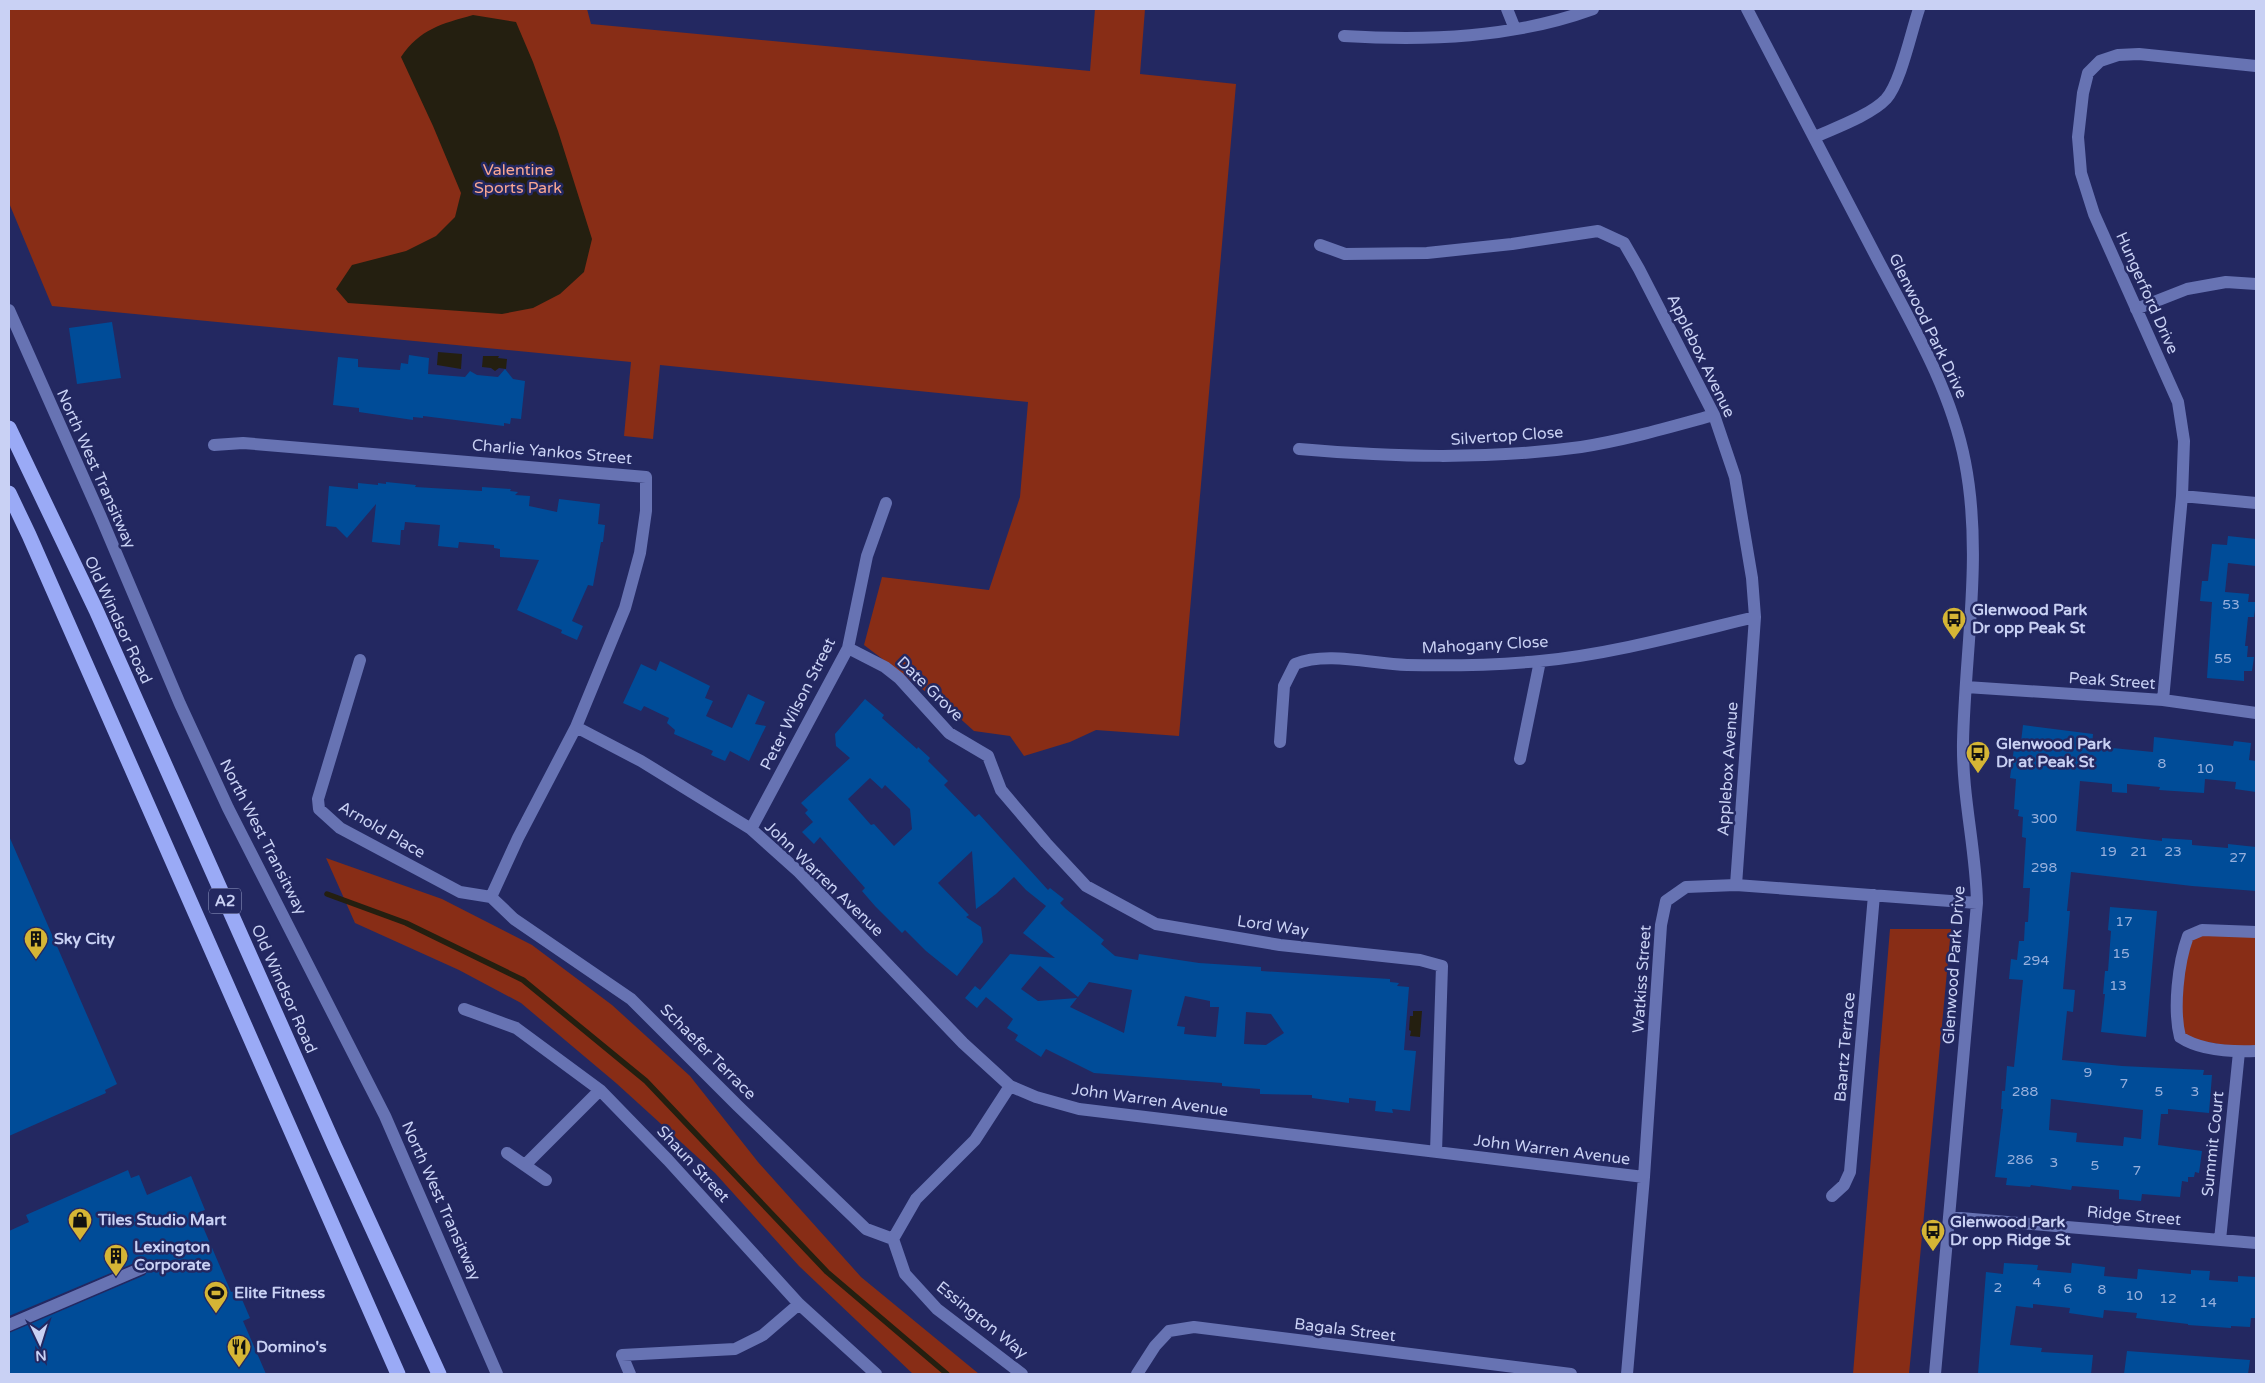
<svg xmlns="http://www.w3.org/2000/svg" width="2265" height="1383" viewBox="0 0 2265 1383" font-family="'Varela Round',sans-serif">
  <rect width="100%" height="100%" fill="#232861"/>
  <path fill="#882d16" d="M9 9H587L591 24 1090 71 1095 9H1145L1140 74 1236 84 1179 736 1096 730 1070 742 1024 756 1010 736 974 731 955 714 864 645 882 577 989 590 1020 497 1028 402 660 365 653 439 624 436 631 362 52 306 9 203Z
    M326 858 442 899 532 945 612 1005 690 1076 758 1162 861 1277 979 1374H913L799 1266 715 1173 616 1083 521 1003 459 970 355 923Z
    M1890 929H1951L1909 1374H1853Z
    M2256 932V1051L2180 1037 2183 951 2188 936Z"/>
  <path fill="#241f10" d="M473 15 516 22 533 62 558 131 592 239 584 272 560 294 533 308 502 314 348 303 336 289 352 265 406 251 436 236 455 217 461 193 433 126 401 57C420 29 441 24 473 15Z
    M438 352 462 354 461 369 437 365Z
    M483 356H499L498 358 507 359 506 369 499 368 495 371 491 368 482 367Z
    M1413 1011H1422L1420 1037 1410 1036 1411 1031 1409 1030 1410 1016H1413Z"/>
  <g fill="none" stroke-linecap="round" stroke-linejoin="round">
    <path stroke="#241f10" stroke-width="5.5" d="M327 894 406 923 523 980 646 1081 827 1272 947 1374"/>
  </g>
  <path fill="#004c98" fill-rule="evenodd" d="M112 322 121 378 77 384 69 328Z
    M409 355 429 358 428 374 465 377 470 371 477 375 498 377 505 369 513 379 525 381 521 419 511 418 510 424 504 423V426L423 416V418L413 417V420L359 412V408L333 405 338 357 358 359V367L400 370 401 363 408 364Z
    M386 482 416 485 415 487 482 491V487L511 489 510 491 518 492 515 495 530 496 529 506 557 512 559 499 600 504 598 524 605 525 603 542H601L593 586 588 585 572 621 583 626 577 640 561 633 562 630 517 610 539 560 500 557V549L494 548V545L459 542 458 548 438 546 440 525 405 522 404 530H401L400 545 372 542 376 504 347 538 336 527 326 526 329 486 358 489V483L378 485V483L386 484Z
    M2228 536 2256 539V566L2228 563 2225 592 2249 594 2248 602H2256L2254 617H2248L2245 646H2248L2247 657H2254L2252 671H2244V681L2207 678 2212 602 2200 601 2202 581H2208L2212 544 2227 545Z
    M660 661 710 686 705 698 713 701 706 716 732 728 748 694 765 702 755 724 766 726 749 761 730 751 725 761 711 755 713 751 674 734 675 730 667 723 669 718 644 706 641 711 623 703 641 664 656 671Z
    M865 699 884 715 882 718 917 749 918 747 930 758 928 761 948 781 944 785 975 817 979 814 1048 890 1050 888 1064 899 1060 903 1066 909 1104 940 1101 944 1115 956 1138 960 1139 954 1199 963 1261 967V971L1390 979V982L1399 983 1397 986 1409 987 1404 1050 1416 1051 1410 1111 1392 1109 1393 1113 1375 1111 1376 1101 1349 1098V1103L1312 1098V1095L1260 1094V1089L1222 1086V1083L1094 1073 1046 1049 1041 1057 1015 1040 1018 1035 1007 1028 1013 1019 986 997 977 1008 965 998 975 986 980 990 1010 954 1055 958 1023 933 1046 906 1026 890 1014 877 996 894 976 909 972 851 938 883 969 915 966 917 981 927 983 942 957 976 926 951 905 930 902 933 875 906 862 891 865 888 820 837 814 844 802 832 813 822 805 813 808 810 801 803 850 758 836 746 835 734ZM870 778 882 789 885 785 910 809 912 829 894 846 874 824 871 825 848 799ZM1040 966 1078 997 1089 982 1132 990 1124 1033 1070 1007 1077 998 1038 1001 1021 989ZM1185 996 1210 1001V1007H1219L1216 1037 1184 1034 1185 1027 1177 1026ZM1246 1012 1271 1014 1284 1033 1266 1045 1244 1044Z
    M2023 725 2093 734 2092 746 2153 752 2154 737 2233 746 2234 741 2251 743 2249 760 2256 761V792L2235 789 2236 782 2205 779 2204 793 2159 790 2160 787 2127 784V793L2112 792V784L2080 781 2076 831 2162 841V838L2192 840V845L2228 848V844L2256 847V891L2192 886 2071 872 2067 911H2070L2063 989 2075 990 2073 1012 2067 1011 2062 1060 2122 1066 2204 1070 2203 1075H2212L2209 1113 2168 1109V1114H2161L2158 1145 2202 1151 2199 1173 2195 1172 2194 1177H2188V1182L2182 1181 2180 1197 2142 1194 2141 1201 2119 1199V1190L2072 1186 2071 1190 2031 1185 2030 1187 2006 1185 2007 1178 1995 1177 2003 1109H2001L2002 1091H2005L2007 1066 2014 1067 2023 980 2009 979 2011 959 2017 960 2019 941H2024L2025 922H2028L2030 888H2023L2026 838 2022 837 2023 817 2018 816 2019 810 2014 809 2016 779 2010 778 2015 741 2021 742ZM2051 1099 2143 1110 2141 1139 2124 1137 2123 1146 2076 1142 2077 1133 2049 1130Z
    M9 836 117 1084 105 1090 106 1093 9 1136Z
    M2110 907 2157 911 2146 1037 2101 1032 2105 994H2103L2105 971H2108L2111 931 2108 930Z
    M128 1170 131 1178 139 1175 147 1195 191 1176 205 1210 197 1213 231 1292 238 1290 250 1318 243 1321 266 1374H9V1333L145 1275 150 1268 146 1261H139L9 1316V1231L29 1222 26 1215Z
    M2004 1263 2038 1265 2037 1270 2071 1273 2072 1263 2105 1267 2104 1276 2137 1279 2138 1269 2191 1274V1270L2210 1271 2209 1280 2238 1282V1276L2256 1277V1318H2251L2250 1327 2231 1326V1328L2188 1325V1324L2136 1318 2137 1313 2104 1310 2103 1318 2069 1313 2070 1308 2033 1304V1308L2016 1306 2010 1345 2042 1348 2041 1352 2093 1355 2091 1374H1978L1986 1272 2003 1274Z
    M2127 1351 2250 1360 2248 1374H2124Z"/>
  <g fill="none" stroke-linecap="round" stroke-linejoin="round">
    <path stroke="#6773b3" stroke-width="12" d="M1507 9 1515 29
      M1747 9C1791 93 1835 177 1879 262 1913 326 1951 390 1965 462 1983 554 1965 650 1963 742 1962 797 1976 849 1977 903L1935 1374
      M1344 36C1428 41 1513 38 1593 9
      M1815 137C1835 128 1871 115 1886 99 1901 82 1911 32 1919 9
      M1320 245 1345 254 1427 253 1512 244 1598 231 1624 243 1639 269 1714 415 1735 477 1752 578 1755 617 1736 885
      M2136 309 2187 289 2226 282 2256 284
      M9 310 100 515 180 704 228 808 385 1116 497 1374
      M214 445 243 443 646 477V511L640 553 625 608 576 727 518 838 491 897
      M1299 449C1392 457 1487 460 1581 447 1626 440 1670 427 1714 415
      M2182 496 2256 503
      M848 648 885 667 899 678 949 733 988 756 1001 790 1046 843 1086 886 1156 924 1280 945 1420 960 1442 966 1436 1152
      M360 660 318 799 319 809 340 828 460 892 491 897
      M1966 687 2163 700 2256 713
      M2163 700 2182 496 2184 441 2178 402 2094 214 2081 173 2078 137 2083 93 2088 73 2100 61 2118 55 2139 54 2256 66
      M576 727 641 761 751 829 799 872 963 1043 1010 1086 1036 1097 1079 1109 1644 1177
      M1280 742 1284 686 1295 664C1327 651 1372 664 1407 665 1451 666 1496 665 1540 661 1612 654 1684 634 1755 617
      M1520 759 1540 661
      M751 829 848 648 867 556 886 503
      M491 897 514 919 631 999 738 1106 866 1229 893 1239
      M2256 932 2202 930 2188 936C2178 963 2173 1009 2180 1037 2201 1051 2232 1052 2256 1051
      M464 1009 516 1028 600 1090 668 1160 799 1304 876 1374
      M507 1153 546 1180
      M525 1165 600 1090
      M1832 1196 1844 1185 1850 1172 1874 895
      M1949 1217 2256 1243
      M893 1239 916 1199 975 1140 1010 1086
      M893 1239 905 1274 937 1309 1022 1374
      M2220 1240 2239 1052
      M9 1325 142 1268
      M630 1374 622 1355 735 1349 763 1335 799 1304
      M1137 1374 1155 1346 1169 1331 1194 1327 1571 1374
      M1627 1374 1644 1177 1661 925 1666 901 1686 887 1736 885 1977 903"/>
    <path stroke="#9aaaf6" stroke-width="15" d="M9 428 96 610 335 1147 439 1374
      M9 493 29 535 398 1374"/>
  </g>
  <defs>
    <symbol id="bus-pin" viewBox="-11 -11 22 30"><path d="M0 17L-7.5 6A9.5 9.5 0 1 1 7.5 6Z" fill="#d5b535" stroke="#232861"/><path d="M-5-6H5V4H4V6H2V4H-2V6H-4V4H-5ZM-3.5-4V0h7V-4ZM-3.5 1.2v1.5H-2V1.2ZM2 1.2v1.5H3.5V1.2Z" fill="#111"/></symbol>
    <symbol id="building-pin" viewBox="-11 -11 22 30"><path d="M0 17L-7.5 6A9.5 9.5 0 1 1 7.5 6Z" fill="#d5b535" stroke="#232861"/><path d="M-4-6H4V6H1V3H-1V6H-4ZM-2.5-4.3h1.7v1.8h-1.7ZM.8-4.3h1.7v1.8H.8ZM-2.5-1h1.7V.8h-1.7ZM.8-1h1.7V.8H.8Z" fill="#111"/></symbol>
    <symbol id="shop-pin" viewBox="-11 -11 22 30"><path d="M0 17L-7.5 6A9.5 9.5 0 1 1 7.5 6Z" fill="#d5b535" stroke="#232861"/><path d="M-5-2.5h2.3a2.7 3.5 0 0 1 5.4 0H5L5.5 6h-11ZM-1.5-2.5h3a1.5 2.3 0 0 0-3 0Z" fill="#111"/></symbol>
    <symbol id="stadium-pin" viewBox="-11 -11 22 30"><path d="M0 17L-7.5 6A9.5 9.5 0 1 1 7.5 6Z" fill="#d5b535" stroke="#232861"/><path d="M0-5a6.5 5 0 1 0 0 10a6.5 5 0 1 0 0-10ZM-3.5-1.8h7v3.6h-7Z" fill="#111"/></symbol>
    <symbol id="restaurant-pin" viewBox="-11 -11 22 30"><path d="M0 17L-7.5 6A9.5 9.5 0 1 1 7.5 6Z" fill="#d5b535" stroke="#232861"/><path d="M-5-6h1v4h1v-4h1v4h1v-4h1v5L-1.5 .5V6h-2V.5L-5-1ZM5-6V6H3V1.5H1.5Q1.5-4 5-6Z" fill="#111"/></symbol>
  </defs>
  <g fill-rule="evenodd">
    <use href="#bus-pin" x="1940" y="605" width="28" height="38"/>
    <use href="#bus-pin" x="1964" y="739" width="28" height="38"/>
    <use href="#building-pin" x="22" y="925" width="28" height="38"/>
    <use href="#shop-pin" x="66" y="1206" width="28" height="38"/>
    <use href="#bus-pin" x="1919" y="1217" width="28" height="38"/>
    <use href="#building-pin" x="102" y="1242" width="28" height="38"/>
    <use href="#stadium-pin" x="202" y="1279" width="28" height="38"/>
    <use href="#restaurant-pin" x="225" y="1333" width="28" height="38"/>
  </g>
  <g text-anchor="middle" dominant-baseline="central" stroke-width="5" stroke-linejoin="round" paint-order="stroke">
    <g font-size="14" fill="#97b0dd">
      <text x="2231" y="604">53</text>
      <text x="2223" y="658">55</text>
      <text x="2162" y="763">8</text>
      <text x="2205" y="768">10</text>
      <text x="2044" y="818">300</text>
      <text x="2108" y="851">19</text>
      <text x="2139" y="851">21</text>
      <text x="2173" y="851">23</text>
      <text x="2238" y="857">27</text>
      <text x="2044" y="867">298</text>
      <text x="2124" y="921">17</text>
      <text x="2121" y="953">15</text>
      <text x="2036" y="960">294</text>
      <text x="2118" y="985">13</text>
      <text x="2088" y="1072">9</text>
      <text x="2124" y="1083">7</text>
      <text x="2025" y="1091">288</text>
      <text x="2159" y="1091">5</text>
      <text x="2195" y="1091">3</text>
      <text x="2020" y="1159">286</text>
      <text x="2054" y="1162">3</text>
      <text x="2095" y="1165">5</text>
      <text x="2137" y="1170">7</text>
      <text x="2037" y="1282">4</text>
      <text x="1998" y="1287">2</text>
      <text x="2068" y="1288">6</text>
      <text x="2102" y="1289">8</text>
      <text x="2134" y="1295">10</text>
      <text x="2168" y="1298">12</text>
      <text x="2208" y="1302">14</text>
    </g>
    <rect fill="#232861" stroke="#979ec8" stroke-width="1" x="209" y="888.5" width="32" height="25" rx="4"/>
    <g font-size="15" font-weight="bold" fill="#c9d1f4">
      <text x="225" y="901">A2</text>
    </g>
    <g font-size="16" fill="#f9a792" stroke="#232861">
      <text x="518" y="170">Valentine<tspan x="518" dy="18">Sports Park</tspan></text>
    </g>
    <g font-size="16" fill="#c9d1f4" stroke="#232861">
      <text transform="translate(2147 293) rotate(66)">Hungerford Drive</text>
      <text transform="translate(1928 326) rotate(64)">Glenwood Park Drive</text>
      <text transform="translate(1701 356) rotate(64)">Applebox Avenue</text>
      <text transform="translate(1507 436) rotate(-4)">Silvertop Close</text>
      <text transform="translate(552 452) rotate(5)">Charlie Yankos Street</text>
      <text transform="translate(96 469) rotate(66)">North West Transitway</text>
      <text transform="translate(118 620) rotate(65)">Old Windsor Road</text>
      <text transform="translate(1485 645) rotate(-3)">Mahogany Close</text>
      <text transform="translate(2112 681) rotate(4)">Peak Street</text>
      <text transform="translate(930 689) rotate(44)">Date Grove</text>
      <text transform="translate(798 704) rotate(-63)">Peter Wilson Street</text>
      <text transform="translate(1728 769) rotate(-86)">Applebox Avenue</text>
      <text transform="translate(382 830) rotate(30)">Arnold Place</text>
      <text transform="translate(263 837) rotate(63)">North West Transitway</text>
      <text transform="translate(824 879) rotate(44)">John Warren Avenue</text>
      <text transform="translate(1273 926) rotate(8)">Lord Way</text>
      <text transform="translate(1954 965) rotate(-86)">Glenwood Park Drive</text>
      <text transform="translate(1642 979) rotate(-86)">Watkiss Street</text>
      <text transform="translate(284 989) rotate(66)">Old Windsor Road</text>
      <text transform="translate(1845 1047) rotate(-85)">Baartz Terrace</text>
      <text transform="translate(708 1052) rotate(45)">Schaefer Terrace</text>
      <text transform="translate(1150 1100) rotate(8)">John Warren Avenue</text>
      <text transform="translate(2213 1144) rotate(-84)">Summit Court</text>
      <text transform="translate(1552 1150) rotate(7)">John Warren Avenue</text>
      <text transform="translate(693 1164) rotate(47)">Shaun Street</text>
      <text transform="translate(441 1201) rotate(66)">North West Transitway</text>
      <text transform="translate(2134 1216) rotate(5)">Ridge Street</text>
      <text transform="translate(982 1320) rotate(39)">Essington Way</text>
      <text transform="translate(1345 1330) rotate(7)">Bagala Street</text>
    </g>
    <g font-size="16" font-weight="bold" fill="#c9d1f4" stroke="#232861" text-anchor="start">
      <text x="1972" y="610">Glenwood Park<tspan x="1972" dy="18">Dr opp Peak St</tspan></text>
      <text x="1996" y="744">Glenwood Park<tspan x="1996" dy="18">Dr at Peak St</tspan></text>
      <text x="54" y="939">Sky City</text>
      <text x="98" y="1220">Tiles Studio Mart</text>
      <text x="1950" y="1222">Glenwood Park<tspan x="1950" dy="18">Dr opp Ridge St</tspan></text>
      <text x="134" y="1247">Lexington<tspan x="134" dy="18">Corporate</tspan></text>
      <text x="234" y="1293">Elite Fitness</text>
      <text x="256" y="1347">Domino's</text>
    </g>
  </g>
  <rect width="2265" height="1383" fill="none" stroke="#c9d1f4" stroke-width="20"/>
  <g transform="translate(40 1343) rotate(176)" stroke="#232861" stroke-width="4" paint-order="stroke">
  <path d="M0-4L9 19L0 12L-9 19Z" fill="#c9d1f4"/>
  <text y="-8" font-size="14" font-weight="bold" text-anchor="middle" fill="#c9d1f4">N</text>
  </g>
</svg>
